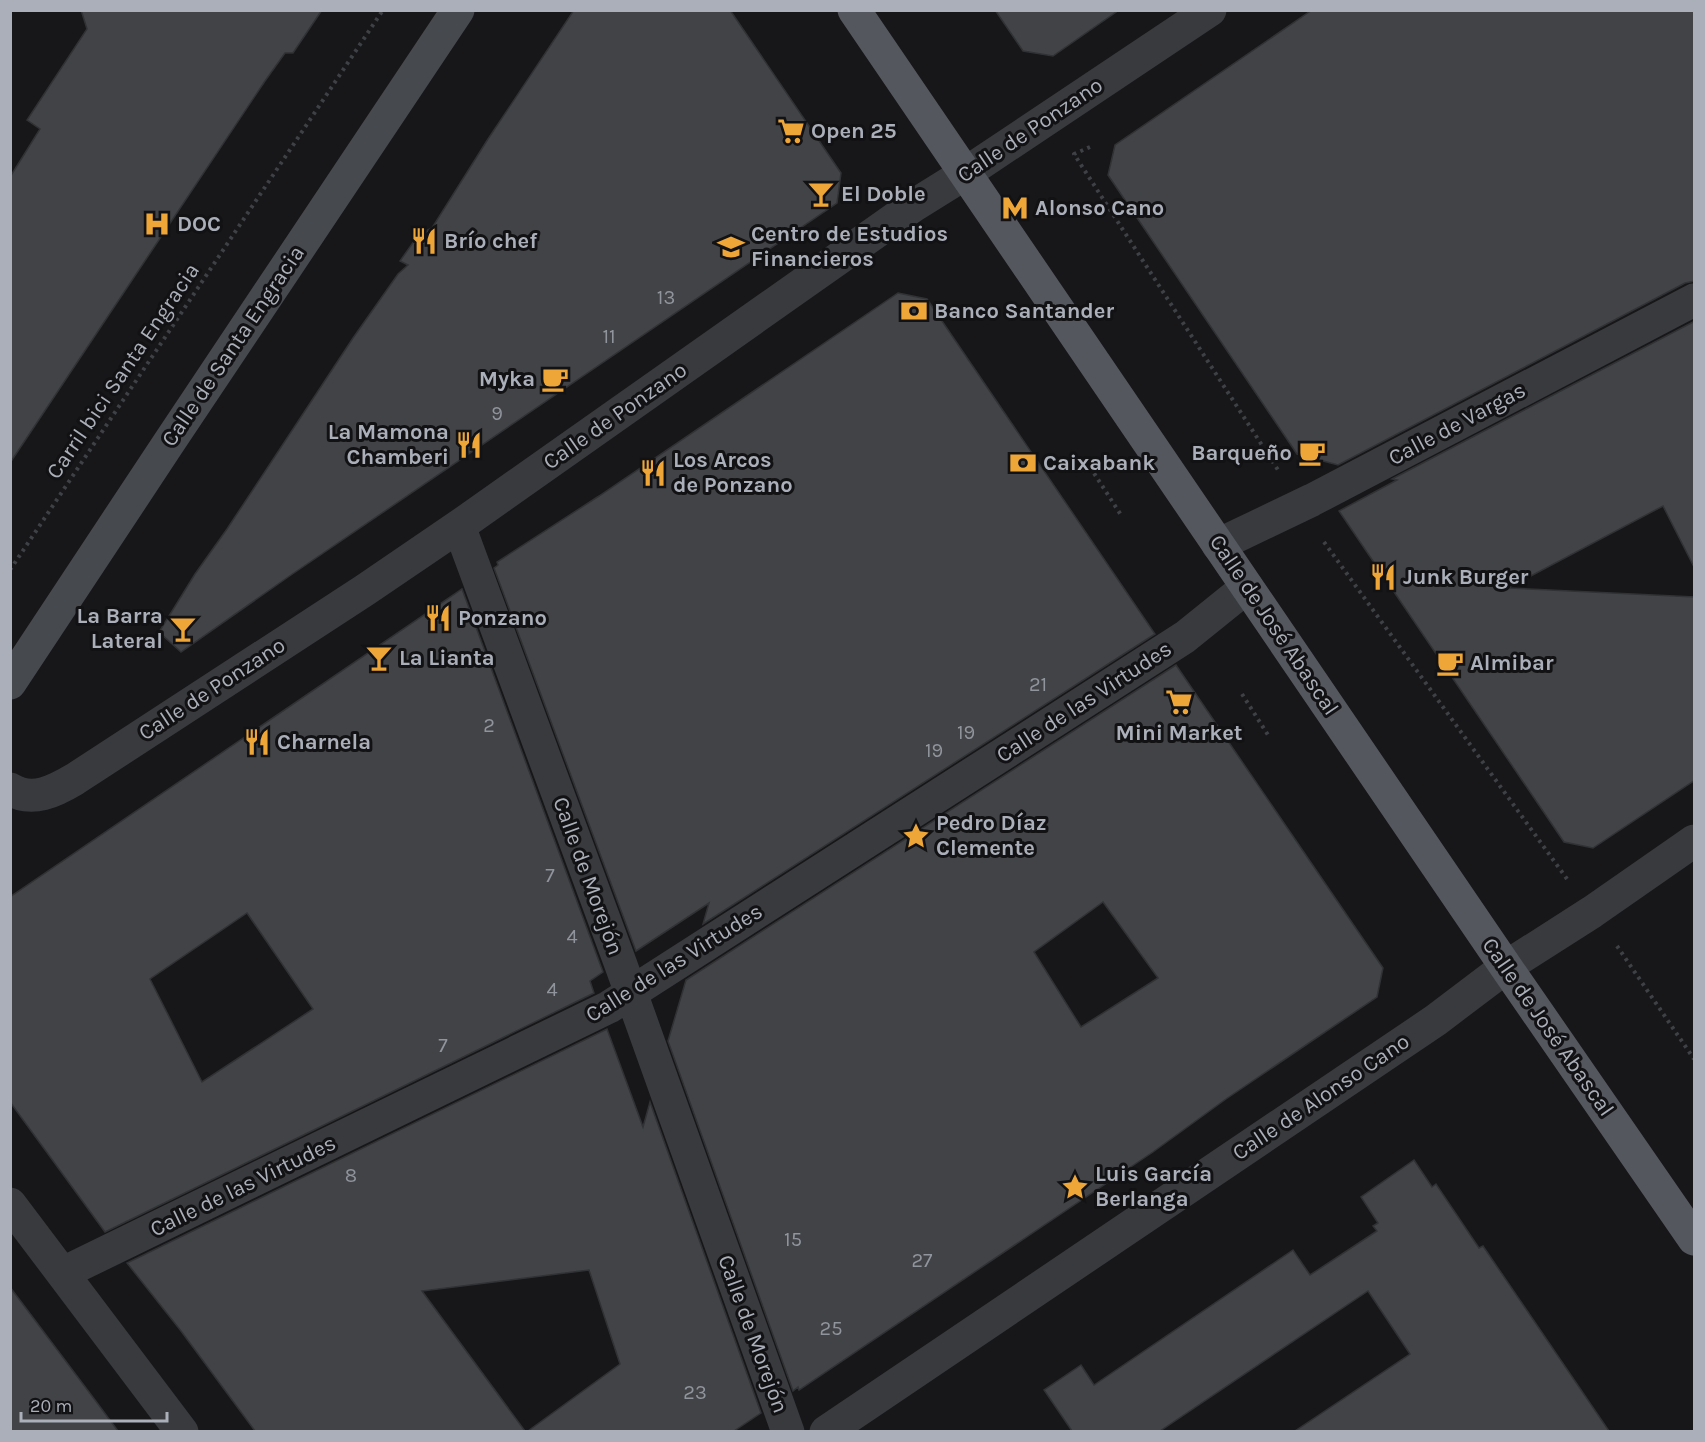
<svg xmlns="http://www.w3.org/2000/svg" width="1705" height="1442" viewBox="0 0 1705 1442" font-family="Karla,sans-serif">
  <rect width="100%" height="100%" fill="#171719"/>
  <path fill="#414346" stroke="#313235" stroke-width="1.5" fill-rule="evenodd" d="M81 10H322L293 53H285L265 81 10 463V177L40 129 27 120 87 29Z
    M574 10H730L841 173 837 203 291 575 181 652 159 632 195 574 227 529 353 338 398 274 408 265 400 261 419 234 432 228 488 139Z
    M995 10H1119L1053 56 1023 51Z
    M1312 10H1695V281L1685 283 1338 465 1297 454 1108 175 1115 145Z
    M898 293 927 299 1155 634 703 924 709 903 636 951 494 568 498 565 497 562 599 496Z
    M1695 321V569L1663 506 1508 588 1695 597V780L1593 848 1564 842 1339 511 1397 480 1392 479Z
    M462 589 603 972 590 981 594 993 105 1232 10 1102V897ZM247 913 313 1009 202 1082 150 979Z
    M1176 665 1383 968 1377 997 1226 1099 1153 1152 799 1390 798 1387 793 1391 668 1041 686 980ZM1103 902 1158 978 1081 1027 1034 952Z
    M607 1029 643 1127 650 1102 761 1413 734 1431H528L620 1364 589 1270 422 1291 525 1431H255L181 1331 127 1263Z
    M1414 1160 1432 1187 1436 1184 1479 1248 1483 1246 1609 1431H1295L1410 1354 1368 1291 1160 1431H1072L1044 1390 1081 1365 1094 1385 1293 1250 1310 1275 1377 1231 1373 1226 1378 1223 1361 1197Z
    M10 1287 95 1400 118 1431H10Z"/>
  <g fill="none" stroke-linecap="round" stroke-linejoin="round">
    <path stroke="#3e4145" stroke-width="4" stroke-dasharray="3 4.5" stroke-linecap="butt" d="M1090 147 1074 154 1278 470
      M1090 467 1121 515
      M1324 542 1567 879
      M10 570 383 10
      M1242 694 1268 735
      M1617 946 1694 1059"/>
    <path stroke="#383a3e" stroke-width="33" d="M459 526 621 965 788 1432
      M1218 545 1312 500 1694 300
      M10 789C32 803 55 791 75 779L365 590 459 526 913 206 966 173 1210 10
      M10 1204 182 1432
      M63 1273 609 1007 1185 637 1247 587
      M826 1432 1436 1020 1506 967 1592 912 1694 841"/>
    <path stroke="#46494e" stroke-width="33" d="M10 683 168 444 458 10"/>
    <path stroke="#54575d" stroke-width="33" d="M854 10 1506 967 1694 1239"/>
  </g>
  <defs>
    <symbol id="supermarket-bare" viewBox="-9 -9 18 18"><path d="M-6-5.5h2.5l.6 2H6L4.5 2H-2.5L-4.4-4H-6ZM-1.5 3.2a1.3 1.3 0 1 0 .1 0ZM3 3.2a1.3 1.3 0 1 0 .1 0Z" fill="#efa639" stroke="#121214" stroke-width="2.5" paint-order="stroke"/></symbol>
    <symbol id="bar-bare" viewBox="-9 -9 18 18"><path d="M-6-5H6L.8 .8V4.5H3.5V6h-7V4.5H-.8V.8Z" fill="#efa639" stroke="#121214" stroke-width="2.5" paint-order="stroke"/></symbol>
    <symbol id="metro-bare" viewBox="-9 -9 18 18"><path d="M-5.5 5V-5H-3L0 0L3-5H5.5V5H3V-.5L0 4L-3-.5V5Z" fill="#efa639" stroke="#121214" stroke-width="2.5" paint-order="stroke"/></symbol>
    <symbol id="hospital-bare" viewBox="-9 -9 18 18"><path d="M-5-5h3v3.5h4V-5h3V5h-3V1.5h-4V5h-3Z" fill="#efa639" stroke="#121214" stroke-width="2.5" paint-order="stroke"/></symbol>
    <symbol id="restaurant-bare" viewBox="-9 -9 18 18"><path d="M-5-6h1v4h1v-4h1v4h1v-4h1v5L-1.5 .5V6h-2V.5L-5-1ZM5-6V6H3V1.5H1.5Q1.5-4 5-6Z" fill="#efa639" stroke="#121214" stroke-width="2.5" paint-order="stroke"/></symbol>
    <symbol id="university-bare" viewBox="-9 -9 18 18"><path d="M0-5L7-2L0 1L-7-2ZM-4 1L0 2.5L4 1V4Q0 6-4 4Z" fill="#efa639" stroke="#121214" stroke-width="2.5" paint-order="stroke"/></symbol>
    <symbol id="bank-bare" viewBox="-9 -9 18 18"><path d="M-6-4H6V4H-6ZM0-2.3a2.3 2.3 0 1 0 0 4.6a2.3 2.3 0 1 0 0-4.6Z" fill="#efa639" stroke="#121214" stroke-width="2.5" paint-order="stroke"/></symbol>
    <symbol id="cafe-bare" viewBox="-9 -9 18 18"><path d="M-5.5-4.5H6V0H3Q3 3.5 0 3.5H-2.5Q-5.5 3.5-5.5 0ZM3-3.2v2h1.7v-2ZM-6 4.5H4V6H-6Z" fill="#efa639" stroke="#121214" stroke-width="2.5" paint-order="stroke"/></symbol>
    <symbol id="sight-bare" viewBox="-9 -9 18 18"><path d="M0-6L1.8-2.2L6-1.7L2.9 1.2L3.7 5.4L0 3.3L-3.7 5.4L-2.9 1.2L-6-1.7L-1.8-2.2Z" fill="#efa639" stroke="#121214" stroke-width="2.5" paint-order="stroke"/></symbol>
  </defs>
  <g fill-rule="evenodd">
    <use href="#supermarket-bare" x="772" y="112" width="38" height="38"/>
    <use href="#bar-bare" x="802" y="175" width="38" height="38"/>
    <use href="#metro-bare" x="996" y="189" width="38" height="38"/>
    <use href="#hospital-bare" x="138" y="205" width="38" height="38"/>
    <use href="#restaurant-bare" x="405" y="222" width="38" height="38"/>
    <use href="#university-bare" x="712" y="228" width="38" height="38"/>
    <use href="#bank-bare" x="895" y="292" width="38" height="38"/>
    <use href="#cafe-bare" x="536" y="360" width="38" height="38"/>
    <use href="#restaurant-bare" x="450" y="426" width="38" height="38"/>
    <use href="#cafe-bare" x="1293" y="434" width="38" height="38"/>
    <use href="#bank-bare" x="1004" y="444" width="38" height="38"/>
    <use href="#restaurant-bare" x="634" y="454" width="38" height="38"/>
    <use href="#restaurant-bare" x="1364" y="558" width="38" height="38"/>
    <use href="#restaurant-bare" x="419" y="599" width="38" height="38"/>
    <use href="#bar-bare" x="164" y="610" width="38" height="38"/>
    <use href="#bar-bare" x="360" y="639" width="38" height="38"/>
    <use href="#cafe-bare" x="1431" y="644" width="38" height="38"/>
    <use href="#supermarket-bare" x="1160" y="683" width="38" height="38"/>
    <use href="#restaurant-bare" x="238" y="723" width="38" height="38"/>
    <use href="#sight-bare" x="897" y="817" width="38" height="38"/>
    <use href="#sight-bare" x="1056" y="1168" width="38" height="38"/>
  </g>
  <g text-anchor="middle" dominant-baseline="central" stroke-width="6" stroke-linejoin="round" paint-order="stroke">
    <g font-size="20" fill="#90949c">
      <text x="666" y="297">13</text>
      <text x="609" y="336">11</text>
      <text x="497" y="413">9</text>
      <text x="1038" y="684">21</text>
      <text x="489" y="725">2</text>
      <text x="966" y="732">19</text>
      <text x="934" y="750">19</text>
      <text x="550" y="875">7</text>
      <text x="572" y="936">4</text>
      <text x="552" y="989">4</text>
      <text x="443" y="1045">7</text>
      <text x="351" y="1175">8</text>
      <text x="793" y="1239">15</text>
      <text x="922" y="1260">27</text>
      <text x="831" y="1328">25</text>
      <text x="695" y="1392">23</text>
    </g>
    <g font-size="22" fill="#aaafb9" stroke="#121214">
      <text transform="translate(1030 130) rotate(-34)">Calle de Ponzano</text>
      <text transform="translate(233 346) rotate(-56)">Calle de Santa Engracia</text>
      <text transform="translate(123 371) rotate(-56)">Carril bici Santa Engracia</text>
      <text transform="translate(615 416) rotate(-35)">Calle de Ponzano</text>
      <text transform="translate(1457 424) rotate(-28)">Calle de Vargas</text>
      <text transform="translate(1274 625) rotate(56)">Calle de José Abascal</text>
      <text transform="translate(212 689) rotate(-33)">Calle de Ponzano</text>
      <text transform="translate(1084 702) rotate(-33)">Calle de las Virtudes</text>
      <text transform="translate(588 876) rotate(70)">Calle de Morejón</text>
      <text transform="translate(674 963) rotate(-32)">Calle de las Virtudes</text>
      <text transform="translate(1548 1027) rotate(55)">Calle de José Abascal</text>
      <text transform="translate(1321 1097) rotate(-34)">Calle de Alonso Cano</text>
      <text transform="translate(243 1186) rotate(-26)">Calle de las Virtudes</text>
      <text transform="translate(753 1334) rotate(70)">Calle de Morejón</text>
    </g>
    <g font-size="22" font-weight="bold" fill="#aaafb9" stroke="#121214" text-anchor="start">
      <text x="811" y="131">Open 25</text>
      <text x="841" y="194">El Doble</text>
      <text x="1035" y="208">Alonso Cano</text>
      <text x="177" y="224">DOC</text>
      <text x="751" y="234">Centro de Estudios<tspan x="751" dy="25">Financieros</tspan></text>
      <text x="444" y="241">Brío chef</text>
      <text x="934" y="311">Banco Santander</text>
      <text x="535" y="379" text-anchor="end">Myka</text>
      <text x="449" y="432" text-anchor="end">La Mamona<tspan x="449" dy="25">Chamberi</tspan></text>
      <text x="1292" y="453" text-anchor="end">Barqueño</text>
      <text x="673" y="460">Los Arcos<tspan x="673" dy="25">de Ponzano</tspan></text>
      <text x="1043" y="463">Caixabank</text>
      <text x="1403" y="577">Junk Burger</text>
      <text x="163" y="616" text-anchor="end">La Barra<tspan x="163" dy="25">Lateral</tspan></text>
      <text x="458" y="618">Ponzano</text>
      <text x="399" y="658">La Lianta</text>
      <text x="1470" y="663">Almibar</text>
      <text x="1179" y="733" text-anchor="middle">Mini Market</text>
      <text x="277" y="742">Charnela</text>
      <text x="936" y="823">Pedro Díaz<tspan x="936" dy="25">Clemente</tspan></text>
      <text x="1095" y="1174">Luis García<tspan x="1095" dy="25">Berlanga</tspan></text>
    </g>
  </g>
  <rect width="1705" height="1442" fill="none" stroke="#aaafb9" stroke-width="24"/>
  <path d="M21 1412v9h146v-9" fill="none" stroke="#aaafb9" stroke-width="3"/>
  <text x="30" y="1412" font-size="18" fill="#aaafb9" stroke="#121214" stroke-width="4.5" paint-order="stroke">20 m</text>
</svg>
